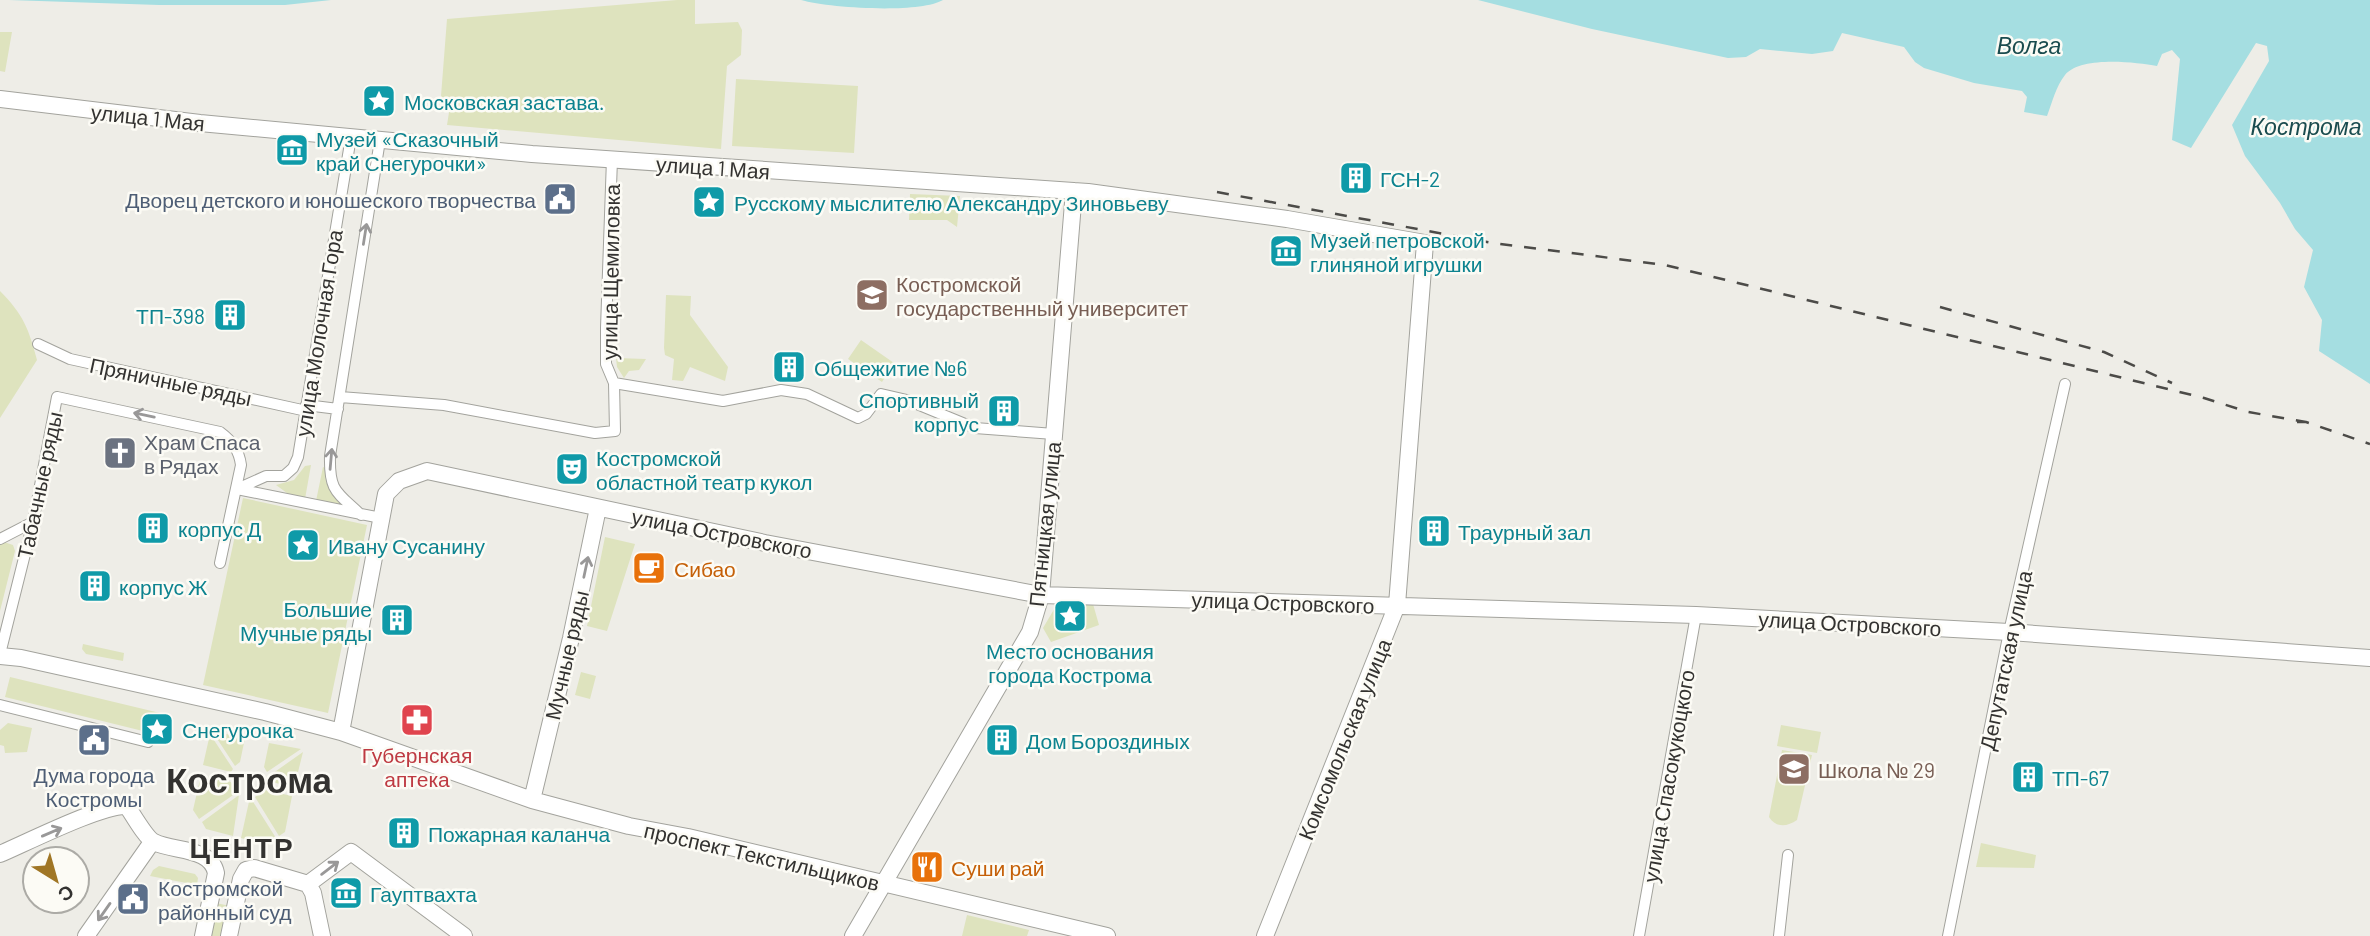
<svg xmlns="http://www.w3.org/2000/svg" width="2370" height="936" viewBox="0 0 2370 936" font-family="Barlow,sans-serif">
  <rect width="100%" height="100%" fill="#eeede7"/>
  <path fill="#dee3be" d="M677 0H695V24L738 22 742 30 741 55 727 66 721 149 447 125 450 106 441 96 447 19Z
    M0 32H12L5 72 0 71Z
    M736 79 858 86 854 153 732 146Z
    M910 194 960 196 957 227 947 220H909Z
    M0 291C23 314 29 329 37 360L0 418Z
    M666 295 691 296 690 315 728 367 725 381 690 367 683 381 672 380 674 359 665 355 664 348Z
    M861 340 894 363 882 382 848 359Z
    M616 358 646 359 639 370 629 371 624 378 617 367Z
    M311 465 305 499 291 496 276 485 294 480 305 466Z
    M323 467 325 468C324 491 335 490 343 506L316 501Z
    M243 498 367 525 328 713 203 685Z
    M605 537 635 544 607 631 587 626Z
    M4 542 13 545 15 551 0 611V545Z
    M1068 603 1093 604 1099 625 1051 642 1043 628 1056 606 1064 612 1065 621 1072 623 1077 619V613L1069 608Z
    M83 644 124 653 123 661 86 654 82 649Z
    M581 672 596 676 590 699 575 695Z
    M10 677 160 713 155 734 5 697Z
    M8 723 32 728 27 752 5 753 4 746 0 745V730Z
    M1781 725 1821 732 1817 753 1777 746Z
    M212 731 245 738 240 762 235 766Z
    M210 734 233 769 231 772 203 765Z
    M269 743 301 749 267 772 264 767Z
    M1782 750 1812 755 1797 820C1787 827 1776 828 1769 817Z
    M303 752 294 788 269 781V776Z
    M201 775 231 782 236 793 199 819 193 810Z
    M265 790 292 796 285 832 279 836 255 797Z
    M239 795 233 836 206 829 202 822Z
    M250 797 276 838 268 845 241 838Z
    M1981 843 2036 855 2034 868 1976 867Z
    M159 866 195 874 198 878 197 885 150 876 153 870Z
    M216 903 230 906 224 936H209Z
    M967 915 1029 930 1027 936H962Z"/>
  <path fill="#a5dee1" d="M9 0H331L285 5H159Z
    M801 0H943C919 14 829 8 801 0Z
    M1478 0H2370V384L2319 351 2322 320 2304 287 2313 250 2295 229 2280 203 2245 156 2232 125 2269 61 2267 46 2256 43 2191 148 2172 140 2180 59 2172 50 2162 54 2157 66C2134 62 2081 56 2065 75 2056 86 2052 103 2047 116L2024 112 2027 97 2022 91 1974 83 1924 68 1915 62 1904 47 1842 33 1833 51 1812 54 1760 49 1746 57 1728 58 1592 29Z"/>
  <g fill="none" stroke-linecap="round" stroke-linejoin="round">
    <defs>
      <path id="street" d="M38 344 70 359 302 410 305 413
        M614 383 723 401 781 390 807 394 858 418 866 414 881 394 907 400 975 428 1054 434
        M340 397 444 405 595 433 615 431 614 383 606 364V328L612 159
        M306 405 338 409
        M237 489 266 476H284L293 468 298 457 351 137
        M237 489 381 518
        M361 515C337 492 329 492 330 456L380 140
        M0 539 33 522
        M0 654 33 522 57 397 220 432C232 441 239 450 241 465L220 563
        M0 705 148 742
        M1639 936 1696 615
        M1779 936 1788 855
        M1948 936 2009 632 2065 384"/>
      <path id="secondary" d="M0 99 200 123 532 154 1088 192 1287 219 1425 243 1397 605 1265 936
        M0 656 21 658 265 712 341 732 532 800 629 826 688 837 1107 936
        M341 732 386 494 399 481 427 471 765 543 1041 595 1696 615 2009 632 2370 658
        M532 800 571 638 598 508
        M0 854C26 843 103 804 127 806 133 815 146 838 154 842 174 852 211 847 216 873L203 936
        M308 884 351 852 464 936
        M308 884 313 893 322 936
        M86 936 152 842
        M229 936 241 879 246 870 254 868 308 884
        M853 936 1030 632 1041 595 1074 191"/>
    </defs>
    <use href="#street" stroke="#a3a39d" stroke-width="12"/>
    <use href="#secondary" stroke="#a3a39d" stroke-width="18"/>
    <use href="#street" stroke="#fff" stroke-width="10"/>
    <use href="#secondary" stroke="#fff" stroke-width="16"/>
    <path stroke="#4c4b48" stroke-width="2.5" stroke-dasharray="12 12" stroke-linecap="butt" d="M1217 192 1493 243 1665 265 2204 398 2248 412 2306 422
      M1940 307 2104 352 2172 383
      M2297 422H2306L2370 444"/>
  </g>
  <defs><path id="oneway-shaft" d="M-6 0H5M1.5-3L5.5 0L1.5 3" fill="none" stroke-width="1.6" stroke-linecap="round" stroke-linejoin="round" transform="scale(1.75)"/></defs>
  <g stroke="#999898">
    <use href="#oneway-shaft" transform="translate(365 234) rotate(-81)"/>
    <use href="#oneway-shaft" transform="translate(144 415) rotate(-168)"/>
    <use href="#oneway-shaft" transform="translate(331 459) rotate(-85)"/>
    <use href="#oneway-shaft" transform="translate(586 567) rotate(-78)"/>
    <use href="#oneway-shaft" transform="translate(52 832) rotate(-23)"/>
    <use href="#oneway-shaft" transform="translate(330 868) rotate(-37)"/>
    <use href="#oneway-shaft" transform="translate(104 912) rotate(125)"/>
  </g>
  <defs>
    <symbol id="sight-square" viewBox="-11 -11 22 22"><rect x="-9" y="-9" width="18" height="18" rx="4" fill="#0f9aa8" stroke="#fcfbf5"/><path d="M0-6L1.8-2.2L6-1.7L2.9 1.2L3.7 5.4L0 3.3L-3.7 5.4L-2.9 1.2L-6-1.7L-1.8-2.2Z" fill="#fff"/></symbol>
    <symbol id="museum-square" viewBox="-11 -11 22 22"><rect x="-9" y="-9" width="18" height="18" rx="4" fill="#0f9aa8" stroke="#fcfbf5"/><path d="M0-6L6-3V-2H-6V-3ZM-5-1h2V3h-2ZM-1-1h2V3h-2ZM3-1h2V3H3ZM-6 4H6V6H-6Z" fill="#fff"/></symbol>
    <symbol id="building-square" viewBox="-11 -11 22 22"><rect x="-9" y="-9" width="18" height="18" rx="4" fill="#0f9aa8" stroke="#fcfbf5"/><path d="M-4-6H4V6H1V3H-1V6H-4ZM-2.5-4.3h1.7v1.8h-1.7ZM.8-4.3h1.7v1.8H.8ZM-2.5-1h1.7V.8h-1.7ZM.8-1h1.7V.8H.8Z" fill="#fff"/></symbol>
    <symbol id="civic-square" viewBox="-11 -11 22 22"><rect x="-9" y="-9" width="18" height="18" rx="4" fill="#5c6f8a" stroke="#fcfbf5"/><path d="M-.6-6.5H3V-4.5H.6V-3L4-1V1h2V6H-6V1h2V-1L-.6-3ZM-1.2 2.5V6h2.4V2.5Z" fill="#fff"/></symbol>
    <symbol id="university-square" viewBox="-11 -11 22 22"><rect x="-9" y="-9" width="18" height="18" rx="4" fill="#8d6e63" stroke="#fcfbf5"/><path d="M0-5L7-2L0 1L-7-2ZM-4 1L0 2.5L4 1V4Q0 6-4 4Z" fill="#fff"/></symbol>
    <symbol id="church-square" viewBox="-11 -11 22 22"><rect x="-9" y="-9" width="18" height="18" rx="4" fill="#6b7280" stroke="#fcfbf5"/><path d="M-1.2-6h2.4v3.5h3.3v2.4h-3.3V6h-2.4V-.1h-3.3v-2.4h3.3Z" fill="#fff"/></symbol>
    <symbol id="theatre-square" viewBox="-11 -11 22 22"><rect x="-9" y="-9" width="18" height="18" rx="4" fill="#0f9aa8" stroke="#fcfbf5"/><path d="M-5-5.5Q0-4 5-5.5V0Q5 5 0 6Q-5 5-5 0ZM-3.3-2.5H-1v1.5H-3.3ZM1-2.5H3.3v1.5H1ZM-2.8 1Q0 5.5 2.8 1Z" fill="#fff"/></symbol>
    <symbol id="cafe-square" viewBox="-11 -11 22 22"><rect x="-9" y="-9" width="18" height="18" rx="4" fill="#e8710a" stroke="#fcfbf5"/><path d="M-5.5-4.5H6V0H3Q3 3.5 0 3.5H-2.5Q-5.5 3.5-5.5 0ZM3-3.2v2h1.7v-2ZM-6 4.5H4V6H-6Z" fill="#fff"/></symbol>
    <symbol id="pharmacy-square" viewBox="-11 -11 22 22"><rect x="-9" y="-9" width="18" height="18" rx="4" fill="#e0444e" stroke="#fcfbf5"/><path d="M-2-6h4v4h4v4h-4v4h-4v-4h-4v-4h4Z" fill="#fff"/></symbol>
    <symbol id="school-square" viewBox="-11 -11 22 22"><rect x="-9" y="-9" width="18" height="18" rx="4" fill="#8d6e63" stroke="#fcfbf5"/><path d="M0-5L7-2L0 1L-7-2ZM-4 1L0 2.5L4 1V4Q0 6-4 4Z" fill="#fff"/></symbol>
    <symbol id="restaurant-square" viewBox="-11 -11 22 22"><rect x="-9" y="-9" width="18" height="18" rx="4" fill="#e8710a" stroke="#fcfbf5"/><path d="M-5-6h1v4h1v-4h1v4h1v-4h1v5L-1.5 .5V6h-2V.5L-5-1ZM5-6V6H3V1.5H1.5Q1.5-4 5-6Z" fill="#fff"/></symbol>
  </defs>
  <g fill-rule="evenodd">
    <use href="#sight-square" x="360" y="82" width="38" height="38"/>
    <use href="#museum-square" x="273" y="131" width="38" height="38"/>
    <use href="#building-square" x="1337" y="159" width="38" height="38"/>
    <use href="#civic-square" x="541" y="180" width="38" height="38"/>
    <use href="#sight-square" x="690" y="183" width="38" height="38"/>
    <use href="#museum-square" x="1267" y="232" width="38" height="38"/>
    <use href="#university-square" x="853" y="276" width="38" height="38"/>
    <use href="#building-square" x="211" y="296" width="38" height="38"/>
    <use href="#building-square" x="770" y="348" width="38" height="38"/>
    <use href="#building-square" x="985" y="392" width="38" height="38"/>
    <use href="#church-square" x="101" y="434" width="38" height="38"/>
    <use href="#theatre-square" x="553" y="450" width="38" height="38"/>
    <use href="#building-square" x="134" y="509" width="38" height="38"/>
    <use href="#building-square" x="1415" y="512" width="38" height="38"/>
    <use href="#sight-square" x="284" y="526" width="38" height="38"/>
    <use href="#cafe-square" x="630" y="549" width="38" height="38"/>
    <use href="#building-square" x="76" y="567" width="38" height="38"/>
    <use href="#sight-square" x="1051" y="597" width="38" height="38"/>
    <use href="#building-square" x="378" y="601" width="38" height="38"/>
    <use href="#pharmacy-square" x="398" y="701" width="38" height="38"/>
    <use href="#sight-square" x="138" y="710" width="38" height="38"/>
    <use href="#civic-square" x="75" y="721" width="38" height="38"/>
    <use href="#building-square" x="983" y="721" width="38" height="38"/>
    <use href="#school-square" x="1775" y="750" width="38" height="38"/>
    <use href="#building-square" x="2009" y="758" width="38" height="38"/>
    <use href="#building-square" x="385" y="814" width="38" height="38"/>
    <use href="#restaurant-square" x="908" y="848" width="38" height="38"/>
    <use href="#museum-square" x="327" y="874" width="38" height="38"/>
    <use href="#civic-square" x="114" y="880" width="38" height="38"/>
  </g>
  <g text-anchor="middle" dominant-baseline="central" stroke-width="5" stroke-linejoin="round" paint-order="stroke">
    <g font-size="21" fill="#0d838f" stroke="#fcfbf5" text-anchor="start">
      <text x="404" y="101">Московская застава.</text>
      <text x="316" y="138">Музей «Сказочный<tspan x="316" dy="24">край Снегурочки»</tspan></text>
      <text x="1380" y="178">ГСН-2</text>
      <text x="734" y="202">Русскому мыслителю Александру Зиновьеву</text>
      <text x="1310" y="239">Музей петровской<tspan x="1310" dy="24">глиняной игрушки</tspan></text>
      <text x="205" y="315" text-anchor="end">ТП-398</text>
      <text x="814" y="367">Общежитие №6</text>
      <text x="979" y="399" text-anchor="end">Спортивный<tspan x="979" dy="24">корпус</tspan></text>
      <text x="596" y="457">Костромской<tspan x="596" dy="24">областной театр кукол</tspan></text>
      <text x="178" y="528">корпус Д</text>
      <text x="1458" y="531">Траурный зал</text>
      <text x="328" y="545">Ивану Сусанину</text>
      <text x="119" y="586">корпус Ж</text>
      <text x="372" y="608" text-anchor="end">Большие<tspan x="372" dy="24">Мучные ряды</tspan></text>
      <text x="1070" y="650" text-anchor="middle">Место основания<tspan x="1070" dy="24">города Кострома</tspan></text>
      <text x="182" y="729">Снегурочка</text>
      <text x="1026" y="740">Дом Бороздиных</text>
      <text x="2052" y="777">ТП-67</text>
      <text x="428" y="833">Пожарная каланча</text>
      <text x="370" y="893">Гауптвахта</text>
    </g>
    <g font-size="21" fill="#333230" stroke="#fcfbf5">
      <text transform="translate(148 117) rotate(6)">улица 1 Мая</text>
      <text transform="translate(713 167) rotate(4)">улица 1 Мая</text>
      <text transform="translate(610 272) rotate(-89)">улица Щемиловка</text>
      <text transform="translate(318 333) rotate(-81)">улица Молочная Гора</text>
      <text transform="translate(171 381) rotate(12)">Пряничные ряды</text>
      <text transform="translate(39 485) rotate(-78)">Табачные ряды</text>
      <text transform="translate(1044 524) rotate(-84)">Пятницкая улица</text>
      <text transform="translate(722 533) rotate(11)">улица Островского</text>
      <text transform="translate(1283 602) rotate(2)">улица Островского</text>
      <text transform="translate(1850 623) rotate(3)">улица Островского</text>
      <text transform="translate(566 655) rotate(-77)">Мучные ряды</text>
      <text transform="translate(2005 660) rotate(-78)">Депутатская улица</text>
      <text transform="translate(1344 739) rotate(-68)">Комсомольская улица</text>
      <text transform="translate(1668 776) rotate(-80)">улица Спасокукоцкого</text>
      <text transform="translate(762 856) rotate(13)">проспект Текстильщиков</text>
    </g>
    <g font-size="21" fill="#4e5e75" stroke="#fcfbf5" text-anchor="end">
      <text x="536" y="199">Дворец детского и юношеского творчества</text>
      <text x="94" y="774" text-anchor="middle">Дума города<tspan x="94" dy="24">Костромы</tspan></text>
      <text x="158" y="887" text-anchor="start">Костромской<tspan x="158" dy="24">районный суд</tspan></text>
    </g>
    <g font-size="21" fill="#785e54" stroke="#fcfbf5" text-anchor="start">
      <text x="896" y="283">Костромской<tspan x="896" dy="24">государственный университет</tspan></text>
      <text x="1818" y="769">Школа № 29</text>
    </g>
    <g font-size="21" fill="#5b616d" stroke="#fcfbf5" text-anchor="start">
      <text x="144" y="441">Храм Спаса<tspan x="144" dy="24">в Рядах</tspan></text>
    </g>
    <g font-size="21" fill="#c56008" stroke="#fcfbf5" text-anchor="start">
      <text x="674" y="568">Сибао</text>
      <text x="951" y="867">Суши рай</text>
    </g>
    <g font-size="21" fill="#be3a42" stroke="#fcfbf5">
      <text x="417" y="754">Губернская<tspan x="417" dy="24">аптека</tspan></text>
    </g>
    <g font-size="23" font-style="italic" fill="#1a4c4f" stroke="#fcfbf5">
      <text x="2029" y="45">Волга</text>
      <text x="2306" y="126">Кострома</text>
    </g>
    <g font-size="28" font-weight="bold" letter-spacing="2" fill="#333230" stroke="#fcfbf5">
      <text x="242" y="847">ЦЕНТР</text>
    </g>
    <g font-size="35" font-weight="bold" fill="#333230" stroke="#fcfbf5">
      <text x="249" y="779">Кострома</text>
    </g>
  </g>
  <g transform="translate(56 880) rotate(143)"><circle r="33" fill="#fcfbf5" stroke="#acaba6" stroke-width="2"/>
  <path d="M0-5L12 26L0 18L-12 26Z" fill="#a07625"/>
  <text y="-10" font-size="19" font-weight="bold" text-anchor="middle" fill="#333230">С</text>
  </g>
</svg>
